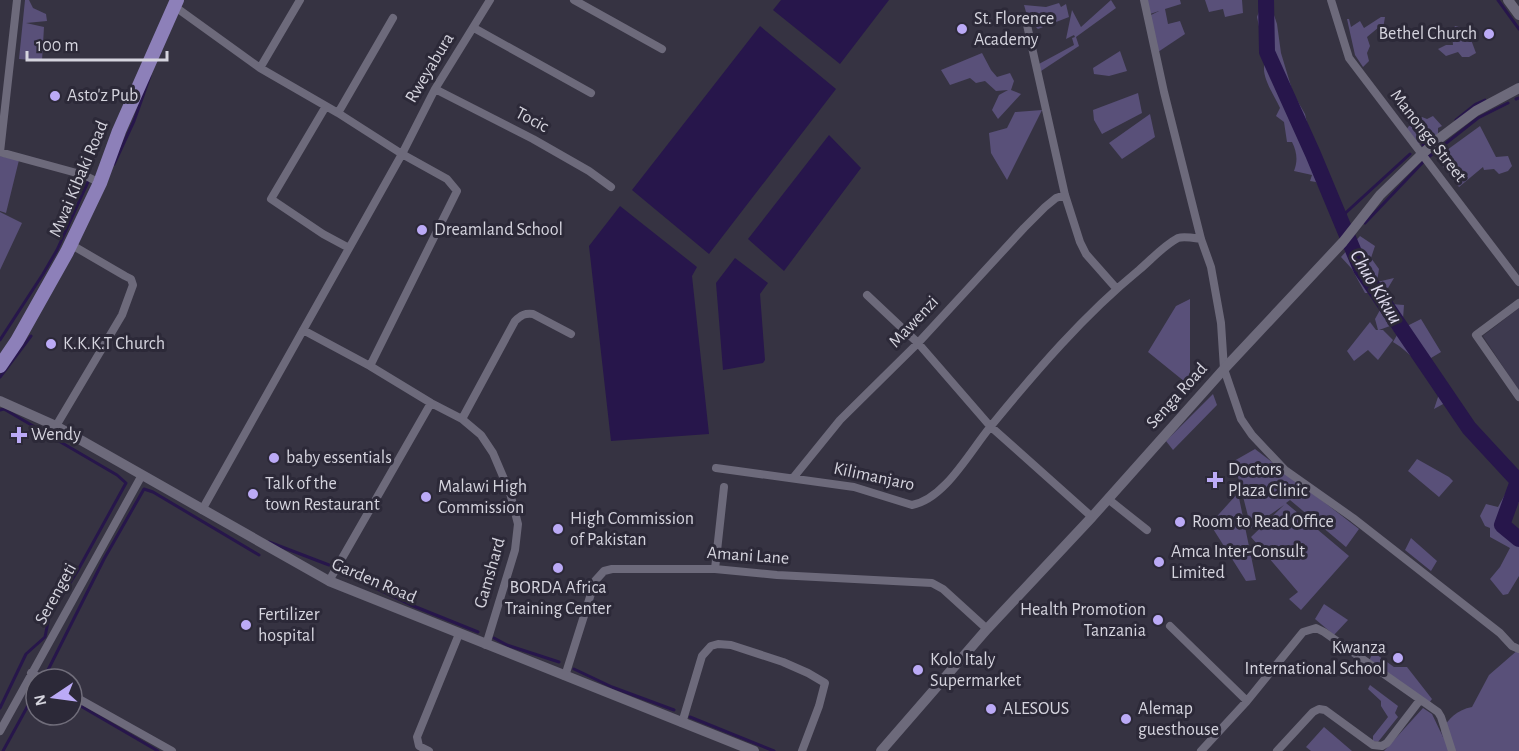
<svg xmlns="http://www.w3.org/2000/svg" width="1519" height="751" viewBox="0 0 1519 751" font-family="'Alegreya Sans',sans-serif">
  <rect width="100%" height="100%" fill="#363342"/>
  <path fill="#3e3a4f" d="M1519 308V391L1483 336Z"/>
  <path fill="#595079" d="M25 0H29L33 8 46 14 47 21 26 23 44 27 42 61 19 59Z
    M1111 0 1116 8 1076 37 1079 46 1041 71 1037 65 1074 45 1072 38 1075 37 1074 35 1066 39 1072 10 1081 27Z
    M1144 0H1180L1181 4 1165 9 1168 24 1180 21 1185 34 1158 52 1147 17 1159 11 1147 15Z
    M1205 0H1242L1243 13 1225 17 1223 9 1209 12Z
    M1263 0H1269L1277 24 1281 53 1293 93 1305 114 1313 148 1321 160 1340 200 1330 206 1316 182 1310 181 1312 175 1294 171C1298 161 1297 152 1292 142H1287L1284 122 1276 116 1280 108C1274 95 1260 75 1265 63L1259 42 1261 36 1257 17Z
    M1059 3 1061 7 1066 4 1069 17 1038 29 1028 19 1024 5 1046 7Z
    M1381 17H1385L1383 29 1379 27 1367 37 1370 46 1367 53 1369 61 1363 67 1355 55 1347 19H1349L1351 27 1360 21 1364 28Z
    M1455 26 1467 29 1476 53 1469 57H1462L1458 52 1446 56 1438 49 1446 45H1453L1452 32Z
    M1120 51 1127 71 1109 76 1094 74 1093 68Z
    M982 53 991 70 997 77 1010 73 1014 81 1011 90 1021 94 998 119 992 110 999 95 1008 90 996 91 985 81 976 83 970 78 950 85 941 70Z
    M1138 93 1142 113 1102 134 1094 120 1093 110Z
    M1042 110 1007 180 991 153 989 133 1007 128 1015 112Z
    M1150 114 1155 137 1122 159 1109 143Z
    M1433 116 1442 126 1438 128V136H1433L1424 143 1417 144 1406 130 1409 126 1418 124V121L1422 117 1427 119Z
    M1480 126 1496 157 1508 156 1512 166 1508 171 1499 174 1494 169 1484 170 1483 167 1459 187 1436 158Z
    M0 156 19 160 6 213 0 211Z
    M0 212 22 223 0 270Z
    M1360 236 1375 246 1371 258 1379 269 1377 282 1394 278 1385 293 1391 304 1404 305 1403 319 1407 326 1421 319 1441 352 1426 361 1454 404 1449 408 1445 403 1434 409 1439 394C1428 374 1413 354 1393 342L1397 335 1390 326 1379 330H1383L1393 340 1378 360 1368 350 1354 361 1347 351 1370 322 1376 330H1378L1375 319 1380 310 1368 293H1365L1352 269 1341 257Z
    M1190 299V386L1148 352 1176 306Z
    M1213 394 1217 405 1173 450 1166 441Z
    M1255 449 1359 529 1346 547 1290 500 1286 503 1349 556 1301 610 1289 599 1298 592 1251 537 1284 505 1251 528 1234 461Z
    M1417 459 1449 477 1453 481 1439 497 1408 471Z
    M1518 471 1519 502 1509 518 1512 526 1519 531V576L1508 594 1503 595 1490 579 1500 567 1510 548 1490 537V528L1485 526 1480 516 1486 504 1498 507Z
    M1238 493 1256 580 1246 581 1210 524Z
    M1411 538 1437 561 1431 571 1405 550Z
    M1324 604 1348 620 1334 635 1315 619Z
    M1519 649V751H1384L1423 708 1432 714 1443 737 1441 731C1449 718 1457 710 1472 707L1489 675Z
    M1373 652 1394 667H1407L1432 699 1429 703 1369 661Z
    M1370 685 1398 706 1395 713 1398 717 1378 742 1373 741V736L1388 717 1381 706V701L1368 689Z
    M1324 727 1352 751H1311L1306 747Z"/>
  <path fill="#27164b" d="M781 0H889L840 64 773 10Z
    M760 26 836 89 709 254 632 190Z
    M829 135 861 168 784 271 748 239Z
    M620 206 697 267 692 276 709 434 611 441 589 246Z
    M735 258 768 283 760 294 765 360 763 363 723 370 716 283Z"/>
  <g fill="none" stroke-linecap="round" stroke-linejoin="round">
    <path stroke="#27164b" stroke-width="3" d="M1498 0 1519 29
      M1516 99 1519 98
      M1456 120 1476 104 1485 100
      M1423 145 1430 140
      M114 164 134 121 150 76
      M1340 218 1410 154
      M1365 223 1426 159 1478 118 1508 103
      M0 340 43 274 57 250 88 182
      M0 377 31 336
      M0 410 4 409 117 475 126 483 78 570 49 617 45 637 26 654 0 708
      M269 542 329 565
      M341 572 411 605 478 632
      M494 638 507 645 559 662
      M574 669 612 687 674 710
      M47 672 104 559 144 489 153 492 259 555
      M72 701 158 751
      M690 717 774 751
      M3 751 36 691"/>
    <path stroke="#27164b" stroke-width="16" d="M1266 0 1267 52 1313 154 1361 269 1469 428 1518 481 1502 525 1519 539"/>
    <path stroke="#6d6a7b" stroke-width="8" d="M574 0 662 49
      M1144 0 1164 92 1201 239 1211 267 1221 323 1224 369 1241 419 1252 435 1285 470 1353 518 1500 633 1512 646 1519 649
      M1331 0 1349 58 1519 282
      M174 6 260 68 338 113 402 154 447 179 457 191 370 366
      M1027 25 1065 195 1080 242 1086 254 1116 288
      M474 28 591 93
      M260 68 300 0
      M435 89 533 139 589 171 611 187
      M326 106 271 199 323 234 349 248
      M338 113 393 18
      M0 152 17 0
      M0 152 84 175 100 183
      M867 295 918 343 990 426 1092 517
      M1519 303 1476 335 1519 397
      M303 330 370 366 431 403 462 419 481 435 493 453 510 493 518 524 515 550 486 645
      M462 419 515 321C521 315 525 313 533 314L571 334
      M56 426 122 315 133 285 131 279 125 276 70 244
      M716 468 854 487 912 505C945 499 970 451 991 426 1036 371 1084 315 1139 270 1152 259 1163 246 1178 238 1184 236 1194 238 1201 239
      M793 478 840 420 918 343 1024 228 1045 207 1056 198 1065 195
      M1108 499 1147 530
      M202 510 402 154 435 89 490 0
      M715 569 724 487
      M329 581 431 403
      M1170 626 1247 701
      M31 673 43 679
      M565 676 595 581 604 571 612 569H715L777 575 932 583 943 589 987 629
      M72 695 172 751
      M682 723 702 656 711 646 718 644 731 645 783 662 808 673 825 683 819 706 802 751
      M0 731 142 475
      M429 751 419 746 417 737 459 634
      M1201 751 1247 701 1303 632 1316 628 1324 632 1438 712 1441 717 1452 751
      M1277 751 1313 712 1319 709 1325 710 1373 745 1382 746 1387 743 1420 700"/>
    <path stroke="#6d6a7b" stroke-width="10" d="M1508 0 1519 15
      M0 401 56 426 329 581 754 751
      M881 751 987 629 1092 517 1224 369 1343 242 1380 195 1422 154 1440 138 1476 111 1519 88"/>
    <path stroke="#8d80b9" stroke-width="14" d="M0 366 17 341 67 252 100 183 119 131 177 0"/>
  </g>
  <g fill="#bbaaf6" stroke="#2c2938" stroke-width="2">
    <circle cx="962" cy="29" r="6"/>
    <circle cx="1489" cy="34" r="6"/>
    <circle cx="55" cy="96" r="6"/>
    <circle cx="422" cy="230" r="6"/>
    <circle cx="51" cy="344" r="6"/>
    <path d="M16 426h6v6h6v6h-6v6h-6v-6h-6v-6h6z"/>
    <circle cx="274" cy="458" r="6"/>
    <path d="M1212 471h6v6h6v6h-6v6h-6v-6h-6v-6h6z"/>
    <circle cx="253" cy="494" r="6"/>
    <circle cx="426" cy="497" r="6"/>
    <circle cx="1180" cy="522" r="6"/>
    <circle cx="558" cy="529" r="6"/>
    <circle cx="1159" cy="562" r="6"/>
    <circle cx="558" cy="568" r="6"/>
    <circle cx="1158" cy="620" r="6"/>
    <circle cx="246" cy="625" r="6"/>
    <circle cx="1398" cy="658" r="6"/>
    <circle cx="918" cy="670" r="6"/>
    <circle cx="991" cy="709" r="6"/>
    <circle cx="1126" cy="719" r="6"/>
  </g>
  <g text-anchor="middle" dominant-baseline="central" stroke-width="6" stroke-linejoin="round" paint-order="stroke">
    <g font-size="18" fill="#d5d4de" stroke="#2c2938" text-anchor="start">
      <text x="974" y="19">St. Florence<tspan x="974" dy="21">Academy</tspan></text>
      <text x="1477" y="34" text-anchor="end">Bethel Church</text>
      <text x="67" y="96">Asto'z Pub</text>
      <text x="434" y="230">Dreamland School</text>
      <text x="63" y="344">K.K.K.T Church</text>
      <text x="31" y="435">Wendy</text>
      <text x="286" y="458">baby essentials</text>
      <text x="1228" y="470">Doctors<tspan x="1228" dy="21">Plaza Clinic</tspan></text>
      <text x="265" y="484">Talk of the<tspan x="265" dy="21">town Restaurant</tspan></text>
      <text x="438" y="487">Malawi High<tspan x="438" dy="21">Commission</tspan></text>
      <text x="570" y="519">High Commission<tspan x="570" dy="21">of Pakistan</tspan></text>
      <text x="1192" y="522">Room to Read Office</text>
      <text x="1171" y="552">Amca Inter-Consult<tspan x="1171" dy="21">Limited</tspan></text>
      <text x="558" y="588" text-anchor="middle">BORDA Africa<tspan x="558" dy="21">Training Center</tspan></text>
      <text x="1146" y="610" text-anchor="end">Health Promotion<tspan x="1146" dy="21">Tanzania</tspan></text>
      <text x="258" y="615">Fertilizer<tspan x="258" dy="21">hospital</tspan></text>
      <text x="1386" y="648" text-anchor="end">Kwanza<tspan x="1386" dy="21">International School</tspan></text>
      <text x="930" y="660">Kolo Italy<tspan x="930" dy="21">Supermarket</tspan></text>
      <text x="1003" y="709">ALESOUS</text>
      <text x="1138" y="709">Alemap<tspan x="1138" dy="21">guesthouse</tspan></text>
    </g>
    <g font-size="18" fill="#d5d4de" stroke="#2c2938">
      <text transform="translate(430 68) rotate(-59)">Rweyabura</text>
      <text transform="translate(532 120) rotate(28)">Tocic</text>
      <text transform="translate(1428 136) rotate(52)">Manonge Street</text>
      <text transform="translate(79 179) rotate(-67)">Mwai Kibaki Road</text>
      <text transform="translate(914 322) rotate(-47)">Mawenzi</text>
      <text transform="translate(1177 396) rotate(-48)">Senga Road</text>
      <text transform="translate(874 477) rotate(12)">Kilimanjaro</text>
      <text transform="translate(748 556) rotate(4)">Amani Lane</text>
      <text transform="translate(490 573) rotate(-74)">Gamshard</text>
      <text transform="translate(374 581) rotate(23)">Garden Road</text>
      <text transform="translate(56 594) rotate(-61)">Serengeti</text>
    </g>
    <g font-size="20" font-style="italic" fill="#e3dff2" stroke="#2c2938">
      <text transform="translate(1376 287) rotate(59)">Chuo Kikuu</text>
    </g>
  </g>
  <g transform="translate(54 697) rotate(257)"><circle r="28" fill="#2c2938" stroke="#706d7a" stroke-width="1.5"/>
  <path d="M0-4.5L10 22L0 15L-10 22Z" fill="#bbaaf6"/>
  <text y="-9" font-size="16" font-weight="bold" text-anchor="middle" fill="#d5d4de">N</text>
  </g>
  <path d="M27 51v9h140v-9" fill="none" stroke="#d5d4de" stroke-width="3"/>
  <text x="36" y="51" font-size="18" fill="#d5d4de" stroke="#2c2938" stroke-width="4.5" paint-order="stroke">100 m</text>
</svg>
